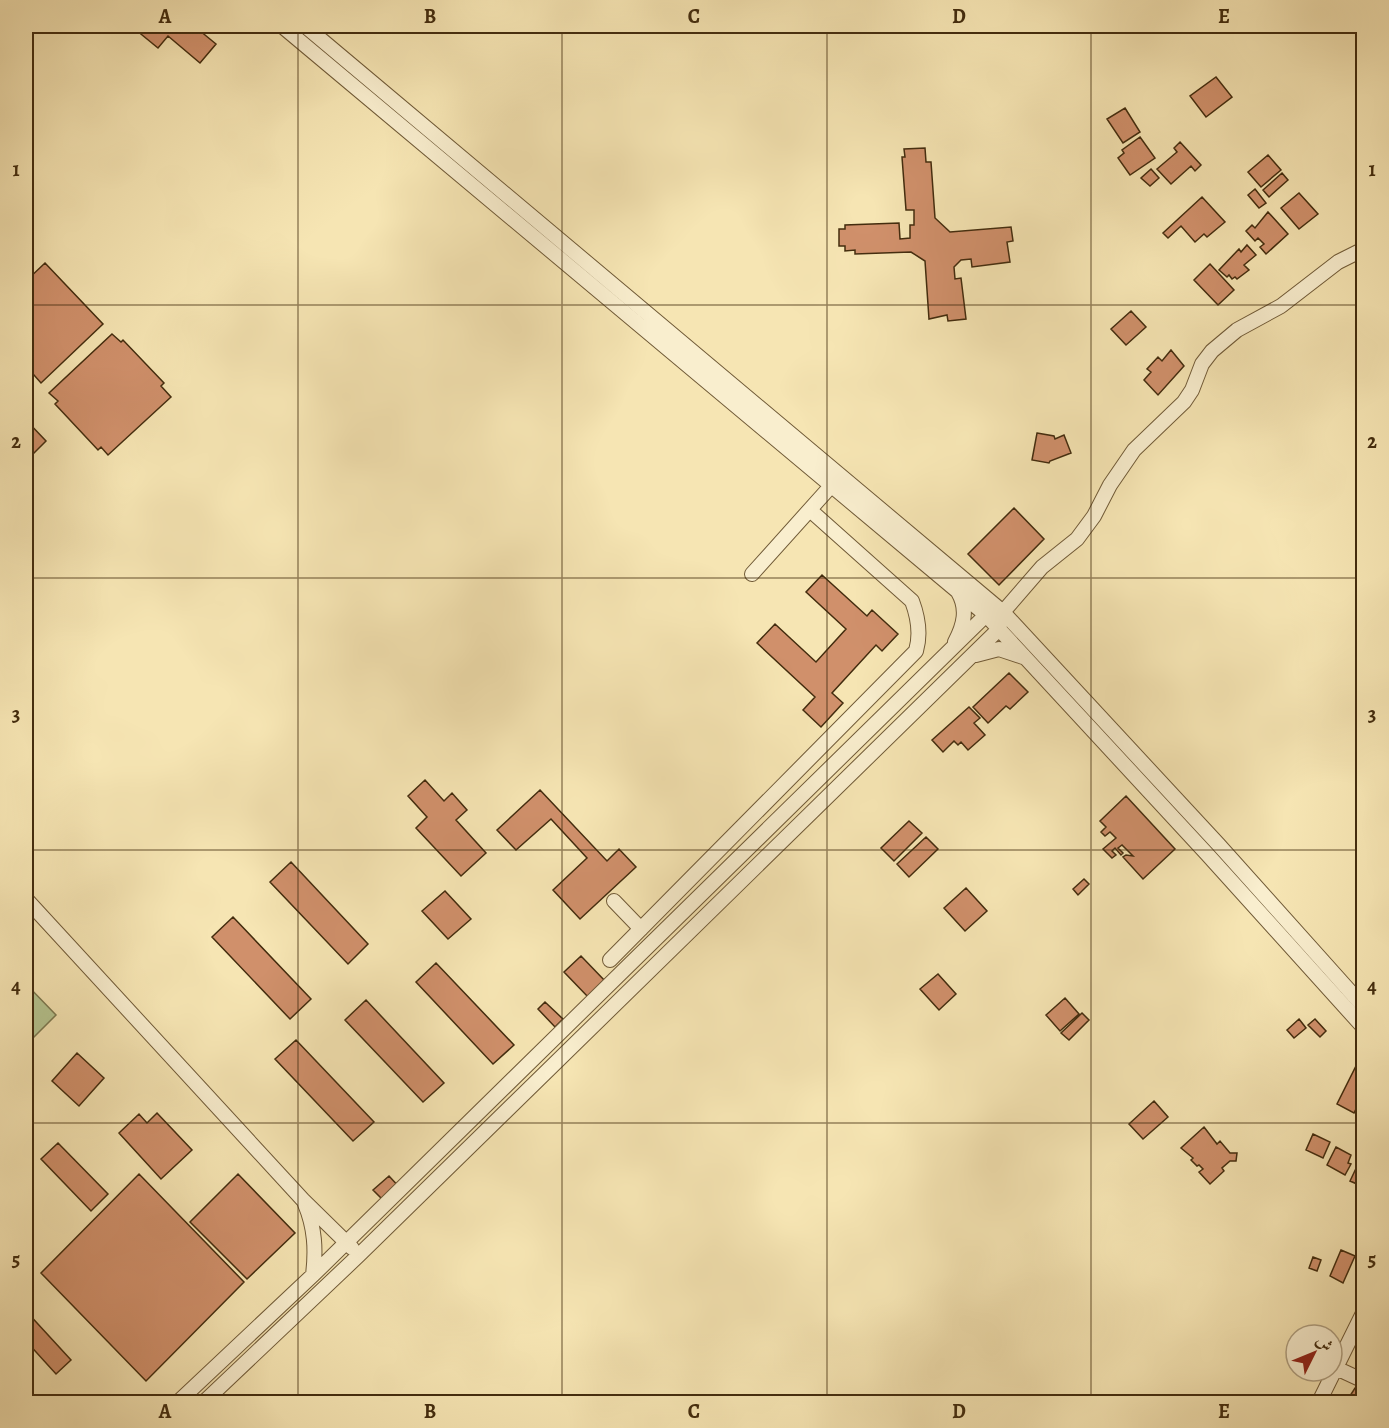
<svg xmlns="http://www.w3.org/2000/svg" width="1389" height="1428" viewBox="0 0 1389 1428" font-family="Alegreya,Amiri,serif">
  <rect width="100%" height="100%" fill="#f6e5b3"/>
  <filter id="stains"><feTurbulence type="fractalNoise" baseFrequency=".00333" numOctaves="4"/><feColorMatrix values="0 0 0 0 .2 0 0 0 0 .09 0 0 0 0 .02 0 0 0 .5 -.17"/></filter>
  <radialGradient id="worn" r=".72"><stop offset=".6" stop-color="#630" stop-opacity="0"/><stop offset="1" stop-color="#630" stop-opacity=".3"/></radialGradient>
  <path fill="#b6c691" stroke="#7c7950" stroke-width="1.5" d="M26 984 56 1015 26 1045Z"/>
  <path fill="#d0906b" stroke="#432c0e" stroke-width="1.5" d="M140 26H194L216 44 200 63 168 36 158 48 136 30Z
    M1216 77 1232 97 1206 117 1190 96Z
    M1125 108 1140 132 1123 143 1107 119Z
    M1140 137 1155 158 1130 175 1118 158 1124 153 1122 150Z
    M1180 142 1201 165 1195 171 1191 166 1171 184 1157 169 1177 152 1174 148Z
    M925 148 926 162H931L935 218 950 232 1011 227 1013 241 1007 242 1010 262 972 267 971 259 961 260 954 267 955 279 961 278 966 319 948 321 947 315 929 319 925 261 911 252 855 254V250L845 251V246H839V229H845V225L899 223 900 239 910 238V225H914V210H906L902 157H905L904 149Z
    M1268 155 1281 170 1261 187 1248 172Z
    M1151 169 1159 178 1150 186 1141 178Z
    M1282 173 1288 180 1269 197 1263 190Z
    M1255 189 1266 203 1259 208 1248 195Z
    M1299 193 1318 214 1299 229 1281 208Z
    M1202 197 1225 222 1207 237 1204 234 1195 242 1181 226 1168 238 1163 233Z
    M1268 212 1288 234 1266 254 1260 247 1264 244 1258 238 1255 241 1246 231 1252 225 1255 228Z
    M1247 245 1256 255 1244 265 1249 270 1237 279 1235 277 1232 279 1229 275 1227 277 1219 270 1239 249 1241 252Z
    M45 263 103 324 41 383 26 366V281Z
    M1210 264 1234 290 1218 305 1194 280Z
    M1131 311 1146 327 1126 345 1111 329Z
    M112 334 121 342 123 340 164 383 161 386 171 397 108 455 101 447 98 450 55 404 58 401 49 393Z
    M1171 350 1184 366 1158 395 1144 380 1151 372 1147 369 1158 357 1162 361Z
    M26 420 46 441 26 461Z
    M1037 433 1054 436 1055 439 1064 435 1071 453 1050 461 1049 463 1032 460Z
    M1014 508 1044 539 999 585 968 554Z
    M822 575 867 616 872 610 898 634 882 651 876 645 832 693 843 703 821 727 803 710 815 697 757 643 775 624 816 662 846 629 806 592Z
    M1009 673 1028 692 1010 709 1006 706 988 723 973 707Z
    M969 707 980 718 974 723 985 735 968 750 961 742 958 745 954 741 943 752 932 740Z
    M425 780 444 801 452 793 467 810 456 820 486 853 461 876 416 828 427 817 408 796Z
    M540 790 607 861 619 849 636 867 580 919 553 890 587 858 551 819 516 850 497 830Z
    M1126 796 1175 849 1143 879 1123 857 1126 855 1133 856 1122 845 1118 848 1123 853 1121 855 1115 848 1112 851 1116 855 1112 858 1103 849 1116 838 1110 832 1105 836 1101 832 1106 827 1100 821Z
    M909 821 922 833 894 861 881 848Z
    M926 837 938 849 909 877 897 864Z
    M291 862 368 944 348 964 270 882Z
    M1084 879 1089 884 1078 895 1073 889Z
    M966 888 987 911 965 931 944 908Z
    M445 891 471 919 448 939 422 911Z
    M233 917 311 999 290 1019 212 937Z
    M581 956 606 982 589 998 564 972Z
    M436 963 514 1045 493 1064 416 982Z
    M938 974 956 994 939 1010 920 989Z
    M1065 998 1079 1014 1060 1031 1046 1015Z
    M366 1000 444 1083 423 1102 345 1020Z
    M545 1002 563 1019 555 1027 538 1009Z
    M1082 1013 1089 1020 1069 1040 1061 1033Z
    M1299 1019 1306 1028 1294 1038 1287 1030Z
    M1315 1019 1326 1031 1320 1037 1308 1025Z
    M296 1040 374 1122 353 1141 275 1059Z
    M77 1053 104 1078 79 1106 52 1081Z
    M1356 1066 1364 1069V1098L1362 1097 1354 1113 1337 1104Z
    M1154 1101 1168 1117 1143 1139 1129 1124Z
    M157 1113 192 1150 161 1179 119 1133 139 1114 147 1123Z
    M1204 1127 1217 1144 1220 1141 1230 1153H1237L1236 1161H1230L1222 1168 1224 1171 1210 1184 1199 1172 1203 1169 1199 1165 1197 1166 1191 1160 1193 1158 1181 1148Z
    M1313 1134 1330 1142 1323 1158 1306 1150Z
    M58 1143 108 1194 91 1211 41 1159Z
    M1336 1147 1351 1155 1348 1163 1351 1164 1345 1175 1327 1165Z
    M1360 1160 1364 1162V1187L1350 1181Z
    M139 1174 244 1282 146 1381 41 1273Z
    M238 1174 295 1233 247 1279 190 1222Z
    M389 1176 401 1189 386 1203 373 1190Z
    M1341 1250 1355 1256 1343 1283 1330 1276Z
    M1313 1257 1321 1260 1317 1271 1309 1268Z
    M26 1311 71 1360 56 1374 26 1341Z
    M1355 1388 1364 1390V1402H1346Z"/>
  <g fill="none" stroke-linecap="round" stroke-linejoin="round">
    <defs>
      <path id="minor" d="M282 26 986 615 1207 854 1364 1028
        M305 26 1003 612 1218 844 1364 1007
        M752 574 831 486
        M955 642C964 625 968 609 958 592
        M976 655 999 649 1023 657
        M26 899 303 1200 352 1248
        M614 901 641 929
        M610 960 916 651C921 634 918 617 912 601L810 510
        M305 1204C315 1228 316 1250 313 1275
        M1336 1368 1364 1381
        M178 1402 313 1275 986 615 1003 612 1042 567 1077 539 1094 516 1110 485 1134 450 1184 402 1192 390 1202 364 1212 351 1237 330 1281 306 1338 262 1364 249
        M204 1402 359 1255 999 629 1001 620
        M1319 1402 1364 1311"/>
    </defs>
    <use href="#minor" stroke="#705a37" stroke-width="16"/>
    <use href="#minor" stroke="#f9eece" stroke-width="14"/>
  </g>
  <path fill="none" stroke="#432c0e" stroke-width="1.5" stroke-opacity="0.55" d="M298 26V1402M562 26V1402M827 26V1402M1091 26V1402M26 305H1364M26 578H1364M26 850H1364M26 1123H1364"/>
  <rect width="1389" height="1428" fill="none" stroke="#f6e5b3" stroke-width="66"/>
  <g transform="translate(1314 1353) rotate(47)"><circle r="28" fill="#f9eece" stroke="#b0a081" stroke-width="1.5"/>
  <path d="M0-4.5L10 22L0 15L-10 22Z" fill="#8f2418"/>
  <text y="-9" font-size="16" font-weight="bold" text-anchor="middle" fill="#432c0e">ش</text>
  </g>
  <rect x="33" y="33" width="1323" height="1362" fill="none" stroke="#432c0e" stroke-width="2"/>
  <g font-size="20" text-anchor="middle" font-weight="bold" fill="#432c0e">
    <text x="165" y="23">A</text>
    <text x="430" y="23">B</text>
    <text x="694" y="23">C</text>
    <text x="959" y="23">D</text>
    <text x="1224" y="23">E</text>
    <text x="16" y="176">1</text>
    <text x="1372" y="176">1</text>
    <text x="16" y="448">2</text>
    <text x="1372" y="448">2</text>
    <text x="16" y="721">3</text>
    <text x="1372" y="721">3</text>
    <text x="16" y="993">4</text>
    <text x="1372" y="993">4</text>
    <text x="16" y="1266">5</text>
    <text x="1372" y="1266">5</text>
    <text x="165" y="1418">A</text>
    <text x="430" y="1418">B</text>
    <text x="694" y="1418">C</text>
    <text x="959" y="1418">D</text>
    <text x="1224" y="1418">E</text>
  </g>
  <rect width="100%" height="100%" filter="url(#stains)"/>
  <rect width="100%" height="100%" fill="url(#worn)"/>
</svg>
